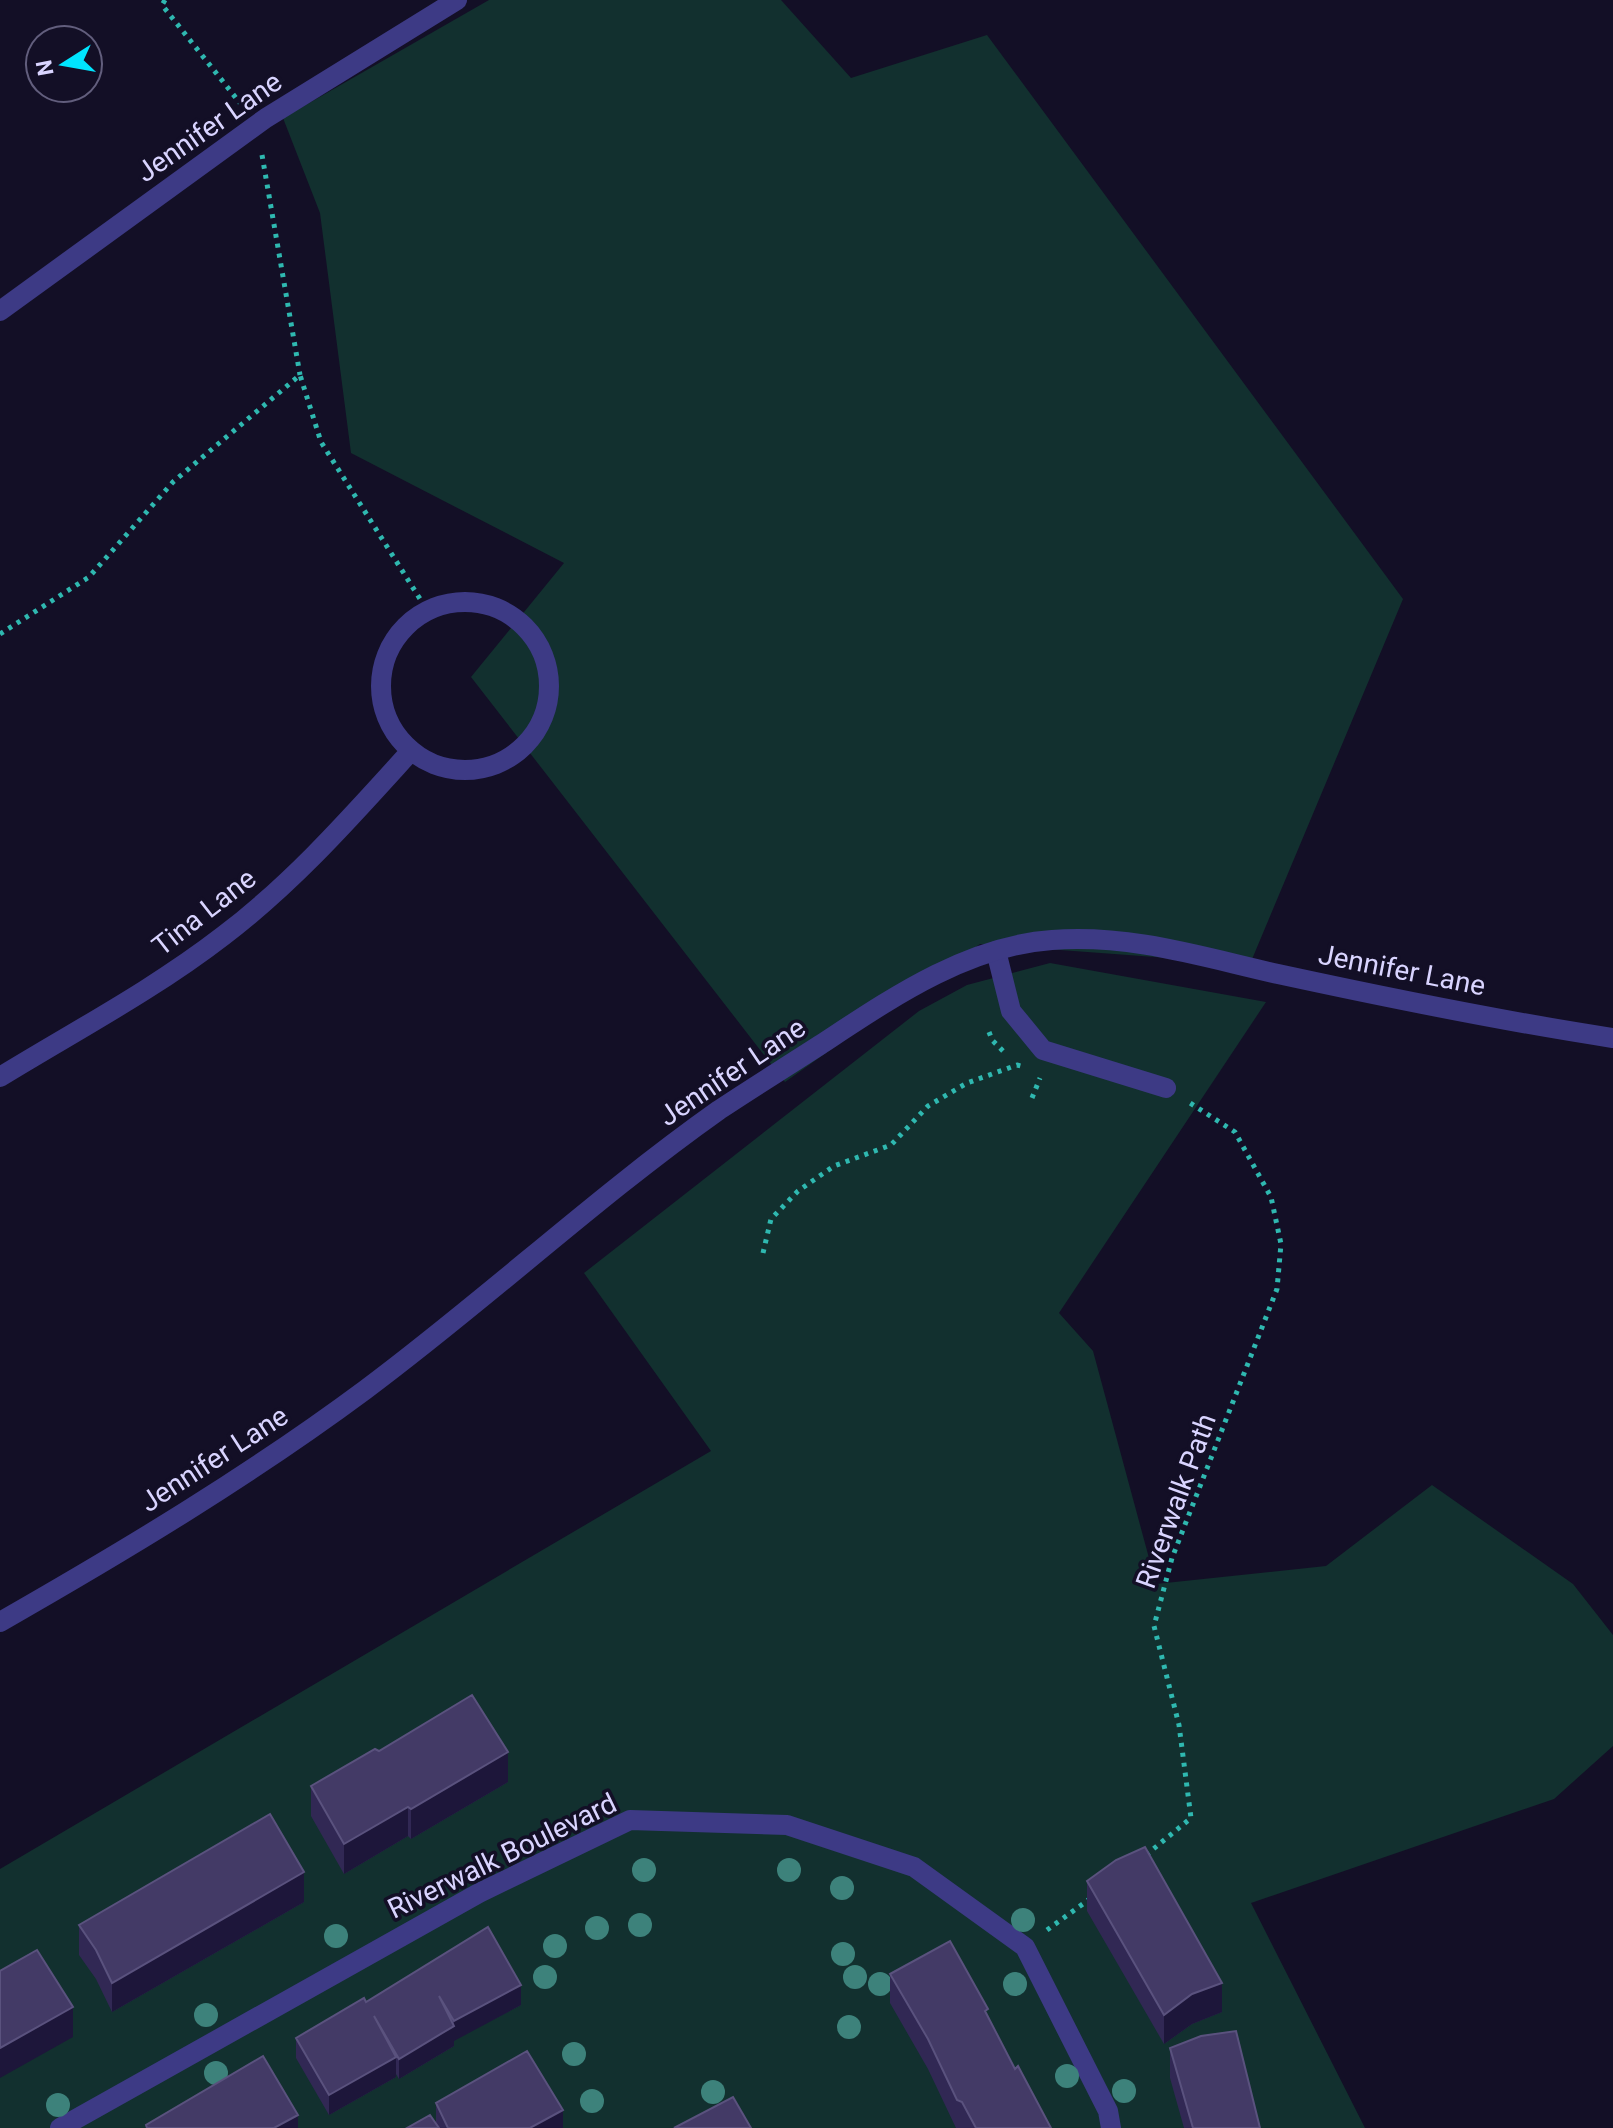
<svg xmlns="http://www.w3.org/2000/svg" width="1613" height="2128" viewBox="0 0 1613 2128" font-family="Roboto,sans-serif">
  <rect width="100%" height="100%" fill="#130f26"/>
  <path fill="#12302f" d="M489 0H781L851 78 987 35 1403 599 1250 964 980 944 785 1082 471 677 564 563 351 453 320 213 283 118Z
    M1050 963 1266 1002 1059 1313 1093 1351 1156 1584 1326 1566 1432 1485 1573 1584 1613 1635V1746L1554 1799 1251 1903 1365 2128H0V1869L711 1451 584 1273 919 1011 967 985Z"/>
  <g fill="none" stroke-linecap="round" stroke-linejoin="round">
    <path stroke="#2fb8b0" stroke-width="5" stroke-dasharray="4 6" stroke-linecap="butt" d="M165 0 162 5 240 103
      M262 155 300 375
      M0 634 89 577 173 482 300 375 321 442 427 610
      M989 1032 992 1040 1005 1053
      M1032 1098 1040 1078
      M763 1253 771 1219 798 1191 834 1166 891 1145 928 1106 967 1083 1017 1065 1021 1066
      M1146 1855 1191 1818 1179 1725 1154 1626 1172 1558 1277 1289 1281 1244 1271 1197 1235 1132 1187 1101
      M1047 1930 1091 1898"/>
    <path stroke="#3d3a85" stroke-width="20" d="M996 951 1011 1011 1043 1050 1166 1088"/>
    <path stroke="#3d3a85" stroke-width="20" d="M0 311 266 118 457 0
      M381 686a84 84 0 1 1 168 0a84 84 0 1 1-168 0Z
      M0 1077C75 1031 153 990 223 936 293 883 351 817 410 752
      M0 1622C126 1550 249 1476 365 1390 486 1300 596 1197 719 1110 752 1088 786 1067 820 1045 890 999 966 946 1052 940 1131 934 1202 957 1278 974 1389 998 1501 1021 1613 1038
      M60 2128 479 1893 630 1820 787 1825 914 1867 1025 1947 1108 2111 1111 2128"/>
  </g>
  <g fill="#3d827b">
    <circle cx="644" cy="1870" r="12"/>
    <circle cx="789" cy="1870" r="12"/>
    <circle cx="842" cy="1888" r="12"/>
    <circle cx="1023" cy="1920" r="12"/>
    <circle cx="640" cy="1925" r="12"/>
    <circle cx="597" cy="1928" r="12"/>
    <circle cx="336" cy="1936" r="12"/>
    <circle cx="555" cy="1946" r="12"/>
    <circle cx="843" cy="1954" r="12"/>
    <circle cx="545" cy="1977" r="12"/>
    <circle cx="855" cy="1977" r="12"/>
    <circle cx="880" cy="1984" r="12"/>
    <circle cx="1015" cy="1984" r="12"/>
    <circle cx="206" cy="2015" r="12"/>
    <circle cx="849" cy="2027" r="12"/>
    <circle cx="574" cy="2054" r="12"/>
    <circle cx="216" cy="2073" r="12"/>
    <circle cx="1067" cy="2076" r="12"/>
    <circle cx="1124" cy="2091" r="12"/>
    <circle cx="713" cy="2092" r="12"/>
    <circle cx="592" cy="2101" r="12"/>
    <circle cx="58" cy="2105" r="12"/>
  </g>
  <path fill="#312854" d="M379 1751 508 1782 411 1839 408 1836 344 1874 311 1816V1786Z
    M1087 1881 1222 2012 1192 2024 1164 2044 1087 1911Z
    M304 1902 112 2012 96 1979 79 1955V1925Z
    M890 1974 988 2017 1015 2069 1051 2128H956L928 2069 890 2003Z
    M366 2002 521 2005 454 2040V2046L399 2079 396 2074V2077L329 2115 296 2058V2038Z
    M1170 2048 1260 2128H1184L1170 2078Z
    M436 2103 563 2128H407L436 2123Z"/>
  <path fill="#1d163a" d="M508 1752V1782L411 1839V1809Z
    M408 1807V1836L344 1874V1844Z
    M304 1872V1902L112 2012V1983Z
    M1222 1983V2012L1192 2024 1164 2044V2015L1192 1994Z
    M521 1985V2005L454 2041V2021Z
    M73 2007V2037L0 2078V2048Z
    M454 2026V2046L399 2079V2059Z
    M396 2057V2077L329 2115V2095Z
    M563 2110V2128H530Z
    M298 2115V2128H274Z"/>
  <path fill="#433a66" stroke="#5a527e" stroke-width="2" d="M472 1695 508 1752 411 1809 408 1807 344 1844 311 1786 375 1749 379 1751Z
    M270 1814 304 1872 112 1983 96 1950 79 1925Z
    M1145 1847 1222 1983 1192 1994 1164 2015 1087 1881 1116 1860Z
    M488 1927 521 1985 454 2021 439 1996 454 2026 399 2059 374 2016 396 2057 329 2095 296 2038 364 1998 366 2002Z
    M950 1941 988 2009 985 2011 1015 2069 1018 2066 1051 2128H976L962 2102 957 2100 928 2039 890 1974Z
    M37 1950 73 2007 0 2048V1971Z
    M1236 2031 1260 2128H1193L1170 2048 1201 2036Z
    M527 2051 563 2110 530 2128H448L436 2103Z
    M263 2056 298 2115 274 2128H147L146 2125Z
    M733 2097 751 2128H674Z
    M430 2115 439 2128H407Z"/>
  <g text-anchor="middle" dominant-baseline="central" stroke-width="7" stroke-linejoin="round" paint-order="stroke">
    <g font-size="28" fill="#d9d4ff" stroke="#130f26">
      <text transform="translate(209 127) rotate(-35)">Jennifer Lane</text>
      <text transform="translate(204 912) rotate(-38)">Tina Lane</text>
      <text transform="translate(1402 970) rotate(11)">Jennifer Lane</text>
      <text transform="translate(732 1072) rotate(-34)">Jennifer Lane</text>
      <text transform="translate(214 1459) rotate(-33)">Jennifer Lane</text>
      <text transform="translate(1176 1501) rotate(-70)">Riverwalk Path</text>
      <text transform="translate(502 1856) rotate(-26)">Riverwalk Boulevard</text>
    </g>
  </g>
  <g transform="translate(64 64) rotate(259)"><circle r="38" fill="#130f26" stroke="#625e7d" stroke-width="2"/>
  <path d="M0-6L14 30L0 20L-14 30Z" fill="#00e5ff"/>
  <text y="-12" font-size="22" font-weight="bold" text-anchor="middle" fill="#d9d4ff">N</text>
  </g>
</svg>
